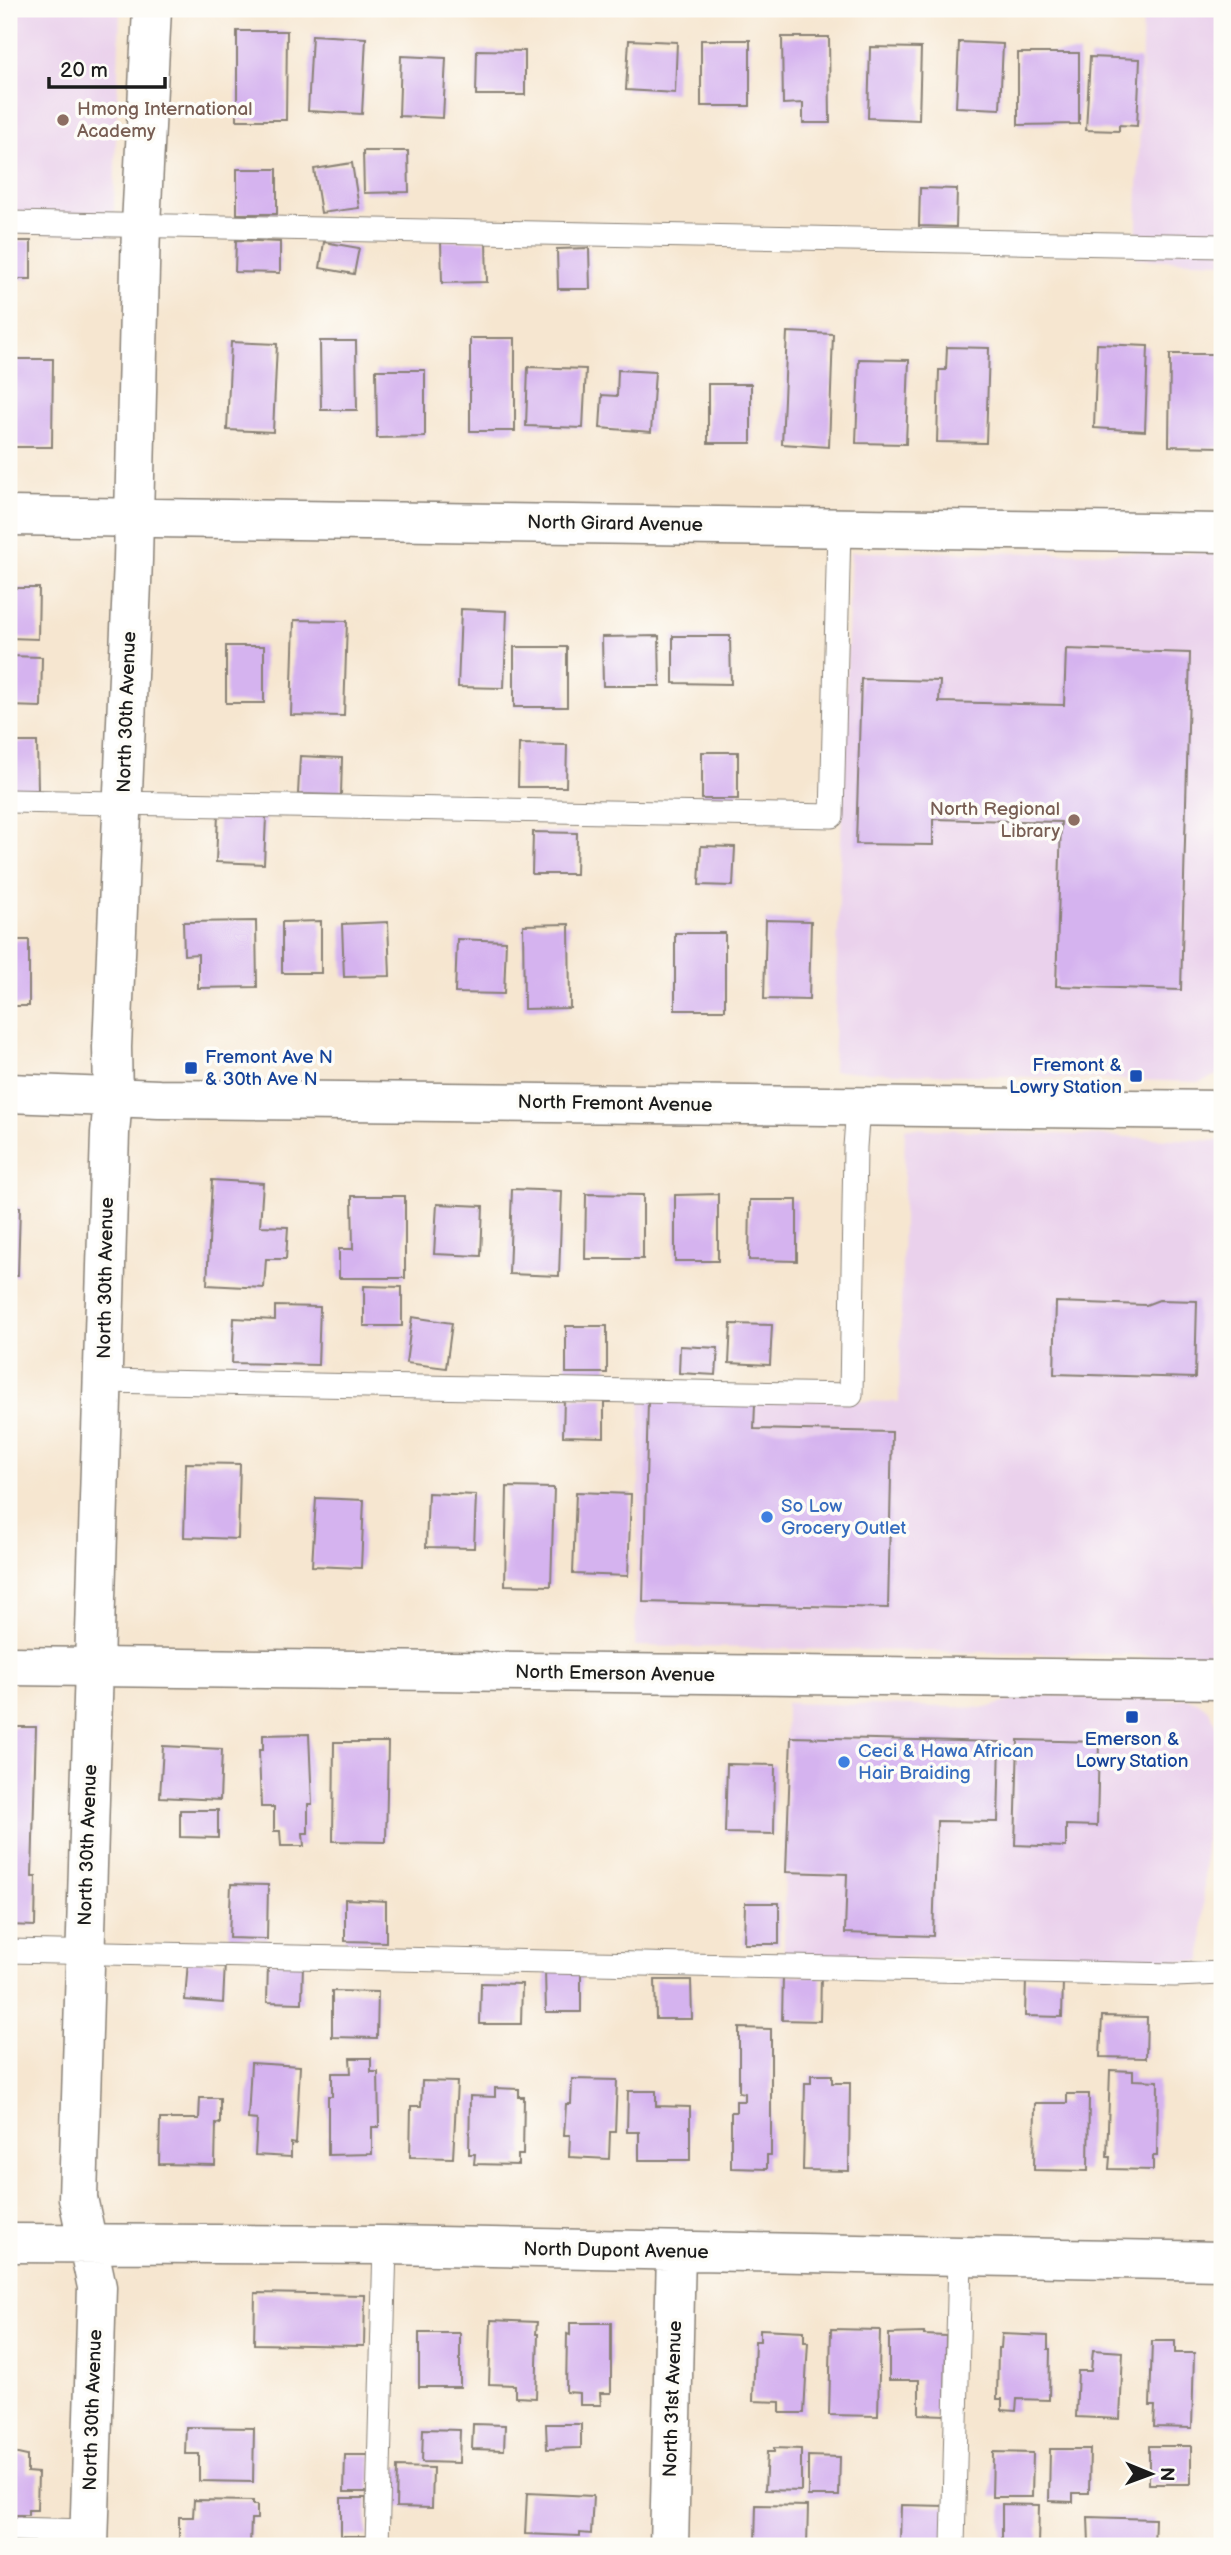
<svg xmlns="http://www.w3.org/2000/svg" width="1231" height="2555" viewBox="0 0 1231 2555" font-family="'Balsamiq Sans',sans-serif">
  <rect width="100%" height="100%" fill="#fdfcf7"/>
  <filter id="ink" filterUnits="userSpaceOnUse"><feTurbulence type="fractalNoise" baseFrequency=".0143" numOctaves="2"/><feDisplacementMap in="SourceGraphic" scale="14" xChannelSelector="R" yChannelSelector="G"/><feConvolveMatrix kernelMatrix="1 2 1 2 8 2 1 2 1" color-interpolation-filters="sRGB"/></filter>
  <filter id="wash" filterUnits="userSpaceOnUse"><feTurbulence type="fractalNoise" baseFrequency=".00686" numOctaves="4" result="noise"/><feDisplacementMap in="SourceGraphic" scale="28" xChannelSelector="R" yChannelSelector="G"/><feGaussianBlur stdDeviation="1.57" result="paint"/><feColorMatrix in="noise" values="0 0 0 0 0 0 0 0 0 0 0 0 0 0 0 0 0 1.4 0 .05"/><feComposite in="paint" operator="in"/></filter>
  <g filter="url(#wash)">
    <rect width="100%" height="100%" fill="#f6e6d0"/>
    <path fill="#ead1ec" d="M9 9H120L113 235 9 232Z
      M1143 9H1222V262L1136 259Z
      M851 552 1222 553V1071L1220 1074 1200 1082 833 1071Z
      M905 1128 1222 1141V1475L1214 1647 1206 1656 635 1646 641 1396 899 1402Z
      M1032 1695 1170 1700 1185 1698 1197 1701 1209 1710 1216 1726 1217 1778 1206 1806 1202 1961 784 1955 786 1703 986 1708Z"/>
    <g id="blocks">
      <path fill="#d5b3ef" d="M237 31H287L286 120H237Z
        M312 35 366 38 362 114 308 111Z
        M782 37H829L830 123H803V103L783 104Z
        M629 40 677 42 675 93 626 90Z
        M701 40H750V106H701Z
        M959 42 1003 44 1000 109 956 107Z
        M870 47 921 48 919 120 868 118Z
        M477 50 525 51V95H476Z
        M1018 53H1079V124L1018 125Z
        M401 56 446 58 443 118 399 116Z
        M1090 57 1140 59 1137 126 1119 125V131L1086 130Z
        M363 151H408L409 192 364 193Z
        M352 163 359 208 321 213 314 169Z
        M237 169H277V214H237Z
        M920 188 957 189 956 227 919 226Z
        M236 240 280 242V273L235 272Z
        M9 241H31V279H9Z
        M441 241H486L487 282 442 283Z
        M324 242 359 248 354 274 320 268Z
        M589 248 590 289H558L557 249Z
        M787 332 833 334 829 447 782 444Z
        M470 338H515V431H470Z
        M320 341H356L357 410H321Z
        M231 342 277 344 273 432 227 430Z
        M1097 344 1148 346 1145 431 1094 428Z
        M947 347 989 348 986 443 937 442 939 370H946Z
        M1170 354H1222V447L1169 446Z
        M9 359H53L52 447H9Z
        M859 359 909 360 906 444 856 443Z
        M528 367 586 369 583 428 526 426Z
        M376 370H425V437L377 438Z
        M618 370 655 372 651 432 600 428 602 395 617 396Z
        M708 384H751V443H708Z
        M9 588H39L38 639 9 638Z
        M461 609 507 611 504 688 458 687Z
        M294 620 347 621 344 716 291 715Z
        M659 636 660 686H603L602 637Z
        M673 636H730L731 684 673 683Z
        M226 646H264V703H226Z
        M514 647H567V707H514Z
        M1066 649 1190 653 1181 990 1056 986 1061 822 933 819V845L856 844 861 679 940 681 939 702 1064 705Z
        M9 656 42 657 41 707 9 706Z
        M9 742H37L38 790H9Z
        M519 744 567 745 566 787H518Z
        M702 752H738V799H702Z
        M300 756 342 758 341 795 298 794Z
        M218 814 266 817 264 864 216 862Z
        M533 832 577 833 576 874H532Z
        M701 846 735 847 733 886 699 885Z
        M766 920 811 921 809 1000 764 999Z
        M256 921 257 987 198 988V954L184 955 183 922Z
        M321 921V973H282V922Z
        M388 922 390 976 344 977 342 924Z
        M569 924 570 1008 524 1009 523 925Z
        M675 933H725V1010H675Z
        M457 939 506 941 504 994 455 993Z
        M9 940H29V1006H9Z
        M212 1180 263 1183 260 1226 288 1227 286 1259H266L264 1288 207 1285Z
        M512 1189 562 1191 559 1276 509 1274Z
        M586 1194 643 1195V1259H585Z
        M718 1194V1261H675V1195Z
        M352 1196H405V1278H339V1249H353Z
        M750 1200H797V1261L749 1260Z
        M437 1204 483 1206 481 1256 434 1254Z
        M9 1207H20L18 1276H9Z
        M364 1286 402 1287V1326H364Z
        M1159 1300 1197 1301 1195 1378 1054 1374 1056 1302 1146 1305Z
        M275 1306 320 1307 318 1365 232 1363 234 1318 275 1320Z
        M412 1317 452 1323 446 1368 406 1363Z
        M731 1324 772 1325 770 1365 729 1363Z
        M566 1326H607V1373H566Z
        M680 1346 718 1348 716 1375 679 1373Z
        M564 1398H604V1437L563 1436Z
        M648 1401 755 1404 754 1429 892 1432 888 1608 643 1602Z
        M186 1463 240 1464 238 1539 184 1537Z
        M507 1487 554 1488 551 1586 505 1585Z
        M576 1492 631 1494 628 1576 573 1574Z
        M428 1493 476 1495 474 1548 426 1547Z
        M316 1498 364 1500 361 1568 312 1566Z
        M9 1727H36L32 1877H36L35 1926 9 1925Z
        M309 1734 312 1804H308V1833H303L304 1846H281L280 1831H274V1807H261L259 1750H263V1735Z
        M791 1737 1000 1742 998 1822 937 1821 933 1936 845 1933 847 1874 786 1872Z
        M1018 1740 1099 1742 1097 1826 1066 1825V1847L1015 1845Z
        M334 1742H388L386 1842 333 1841Z
        M163 1746 222 1749 220 1800 160 1797Z
        M727 1764 775 1765 774 1834 725 1833Z
        M180 1810H218V1838L180 1837Z
        M231 1884 268 1885 267 1939 229 1938Z
        M345 1899 386 1901V1942L345 1941Z
        M745 1903H779V1944H744Z
        M188 1961 225 1963 223 2003 185 2000Z
        M268 1963H303L302 2003 267 2002Z
        M545 1971H581V2012H546Z
        M783 1975 821 1977 820 2021 782 2020Z
        M655 1980H691L692 2019H656Z
        M1026 1980 1063 1981 1062 2017 1025 2016Z
        M481 1983 522 1984 521 2024H480Z
        M332 1991 378 1992 377 2038 332 2037Z
        M1102 2016 1147 2017 1146 2058 1100 2057Z
        M739 2028 771 2029V2155H767V2169L731 2168V2112H736V2101H745V2093L739 2092Z
        M350 2058H371V2072H378L379 2127H372V2154L328 2155V2096H332V2073H351Z
        M251 2063 300 2066 296 2144 291 2143V2157L255 2155 257 2120 248 2119Z
        M1110 2070 1133 2071V2080L1158 2081 1157 2156H1153V2170L1109 2169 1110 2157H1107Z
        M811 2075H832V2083H850L849 2171 803 2170 805 2083H811Z
        M572 2079 617 2080 615 2132H610L609 2159 569 2157 570 2135H564L566 2104H571Z
        M422 2081 457 2082 453 2158 410 2157 411 2106H421Z
        M495 2088 519 2089V2097H524L523 2155H518V2165L474 2164 475 2154H469L470 2096 495 2097Z
        M628 2091H656V2106L690 2107V2160H639V2132H627Z
        M1067 2094H1089L1088 2171 1034 2170 1035 2103H1067Z
        M200 2098H220V2124L216 2123 215 2165 159 2164 160 2119H199Z
        M255 2293 365 2295 364 2346 254 2344Z
        M491 2320 537 2322 536 2334H538L536 2398 515 2397V2385L489 2384Z
        M570 2323H611V2393H600L601 2405H580V2393L566 2392 567 2334 570 2335Z
        M760 2329 804 2331V2342H808L804 2413H780V2402L753 2401 755 2341H760Z
        M831 2329 880 2330 878 2416 829 2415Z
        M419 2333H460V2387H419Z
        M924 2333V2335L946 2336 945 2415 919 2414V2380H889V2334Z
        M1002 2334 1048 2336V2349H1050L1049 2400 1017 2399 1016 2411 1002 2410V2399H997L998 2348H1001Z
        M1152 2341H1175V2353H1194L1192 2428 1154 2427 1155 2406H1150Z
        M1093 2350 1123 2352 1120 2419 1076 2417 1078 2371H1091Z
        M473 2424 505 2425 504 2450 472 2449Z
        M546 2424H581V2448L547 2449Z
        M186 2427 254 2428 253 2482 199 2481V2454H185Z
        M423 2429 460 2430 459 2463 422 2462Z
        M1149 2446H1191V2484H1149Z
        M774 2448 801 2449V2491L765 2490 767 2452H774Z
        M1050 2449H1090L1089 2493H1073V2502L1049 2501Z
        M9 2452 27 2456V2472L38 2473 37 2510H28V2515H9Z
        M993 2452 1033 2453 1032 2497H992Z
        M345 2455H371L370 2492H344Z
        M808 2456 840 2457 839 2496H808Z
        M397 2467 433 2468 432 2508 396 2507Z
        M527 2493 593 2496 591 2534 580 2533V2536L525 2534Z
        M341 2498H366L367 2536H341Z
        M194 2500 253 2501V2505H257V2519H251L250 2546H179V2517H193Z
        M1002 2504 1039 2505 1038 2545 1002 2544Z
        M756 2505 808 2506 807 2546H752V2543H755Z
        M901 2505 946 2506V2542H900Z
        M1088 2517 1155 2519 1154 2546H1079V2543H1089Z
        M9 2540 41 2541V2546H9Z"/>
    </g>
  </g>
  <g filter="url(#ink)">
    <use href="#blocks" fill-opacity="0" stroke="#898176" stroke-width="2"/>
    <g fill="none" stroke-linecap="round" stroke-linejoin="round">
      <defs>
        <path id="service" d="M9 223 1222 246
          M9 801 832 816 839 528
          M103 1381 851 1395 855 1147 858 1107
          M9 1951 1175 1975 1222 1973
          M9 2529 89 2531
          M377 2546 385 2245
          M953 2546 960 2257"/>
        <path id="minor" d="M9 516 1222 533
          M9 2243 385 2245 1222 2261
          M89 2546 97 2287 78 2198 110 1133 113 1098 112 1047 133 560 141 225 152 9
          M669 2546 676 2252"/>
        <path id="tertiary" d="M9 1093 159 1099 1222 1110
          M9 1666 1222 1680"/>
      </defs>
      <use href="#service" stroke="#898176" stroke-width="25"/>
      <use href="#minor" stroke="#898176" stroke-width="41"/>
      <use href="#tertiary" stroke="#898176" stroke-width="41"/>
      <use href="#service" stroke="#fff" stroke-width="23"/>
      <use href="#minor" stroke="#fff" stroke-width="38"/>
      <use href="#tertiary" stroke="#fff" stroke-width="38"/>
    </g>
  </g>
  <g fill="#8d6e63" stroke="#fdfcf7" stroke-width="2.5">
    <circle cx="63" cy="120" r="7"/>
    <circle cx="1074" cy="820" r="7"/>
  </g>
  <g fill="#1a4fb4" stroke="#fdfcf7" stroke-width="2.5">
    <rect x="184" y="1061" width="14" height="14" rx="3.5"/>
    <rect x="1129" y="1069" width="14" height="14" rx="3.5"/>
    <rect x="1125" y="1710" width="14" height="14" rx="3.5"/>
  </g>
  <g fill="#3f7fe0" stroke="#fdfcf7" stroke-width="2.5">
    <circle cx="767" cy="1517" r="7"/>
    <circle cx="844" cy="1762" r="7"/>
  </g>
  <g text-anchor="middle" dominant-baseline="central" stroke-width="7" stroke-linejoin="round" paint-order="stroke">
    <g font-size="19" fill="#785e54" stroke="#fdfcf7" text-anchor="start">
      <text x="77" y="109">Hmong International<tspan x="77" dy="22">Academy</tspan></text>
      <text x="1060" y="809" text-anchor="end">North Regional<tspan x="1060" dy="22">Library</tspan></text>
    </g>
    <g font-size="19" fill="#1c1c1c" stroke="#fdfcf7">
      <text transform="translate(615 524) rotate(1)">North Girard Avenue</text>
      <text transform="translate(127 712) rotate(-88)">North 30th Avenue</text>
      <text transform="translate(615 1104) rotate(1)">North Fremont Avenue</text>
      <text transform="translate(106 1278) rotate(-89)">North 30th Avenue</text>
      <text transform="translate(615 1674) rotate(1)">North Emerson Avenue</text>
      <text transform="translate(88 1845) rotate(-88)">North 30th Avenue</text>
      <text transform="translate(616 2251) rotate(1)">North Dupont Avenue</text>
      <text transform="translate(673 2399) rotate(-88)">North 31st Avenue</text>
      <text transform="translate(93 2410) rotate(-88)">North 30th Avenue</text>
    </g>
    <g font-size="19" fill="#164399" stroke="#fdfcf7" text-anchor="start">
      <text x="205" y="1057">Fremont Ave N<tspan x="205" dy="22">&amp; 30th Ave N</tspan></text>
      <text x="1122" y="1065" text-anchor="end">Fremont &amp;<tspan x="1122" dy="22">Lowry Station</tspan></text>
      <text x="1132" y="1739" text-anchor="middle">Emerson &amp;<tspan x="1132" dy="22">Lowry Station</tspan></text>
    </g>
    <g font-size="19" fill="#366cbe" stroke="#fdfcf7" text-anchor="start">
      <text x="781" y="1506">So Low<tspan x="781" dy="22">Grocery Outlet</tspan></text>
      <text x="858" y="1751">Ceci &amp; Hawa African<tspan x="858" dy="22">Hair Braiding</tspan></text>
    </g>
  </g>
  <rect width="1231" height="2555" fill="none" stroke="#fdfcf7" stroke-width="35"/>
  <g transform="translate(1151 2474) rotate(91)" stroke="#fdfcf7" stroke-width="5" paint-order="stroke">
  <path d="M0-5L12 26L0 18L-12 26Z" fill="#1c1c1c"/>
  <text y="-10" font-size="19" font-weight="bold" text-anchor="middle" fill="#1c1c1c">N</text>
  </g>
  <path d="M49 77v10h116v-10" fill="none" stroke="#1c1c1c" stroke-width="3.5"/>
  <text x="60" y="77" font-size="21" fill="#1c1c1c" stroke="#fdfcf7" stroke-width="5" paint-order="stroke">20 m</text>
</svg>
